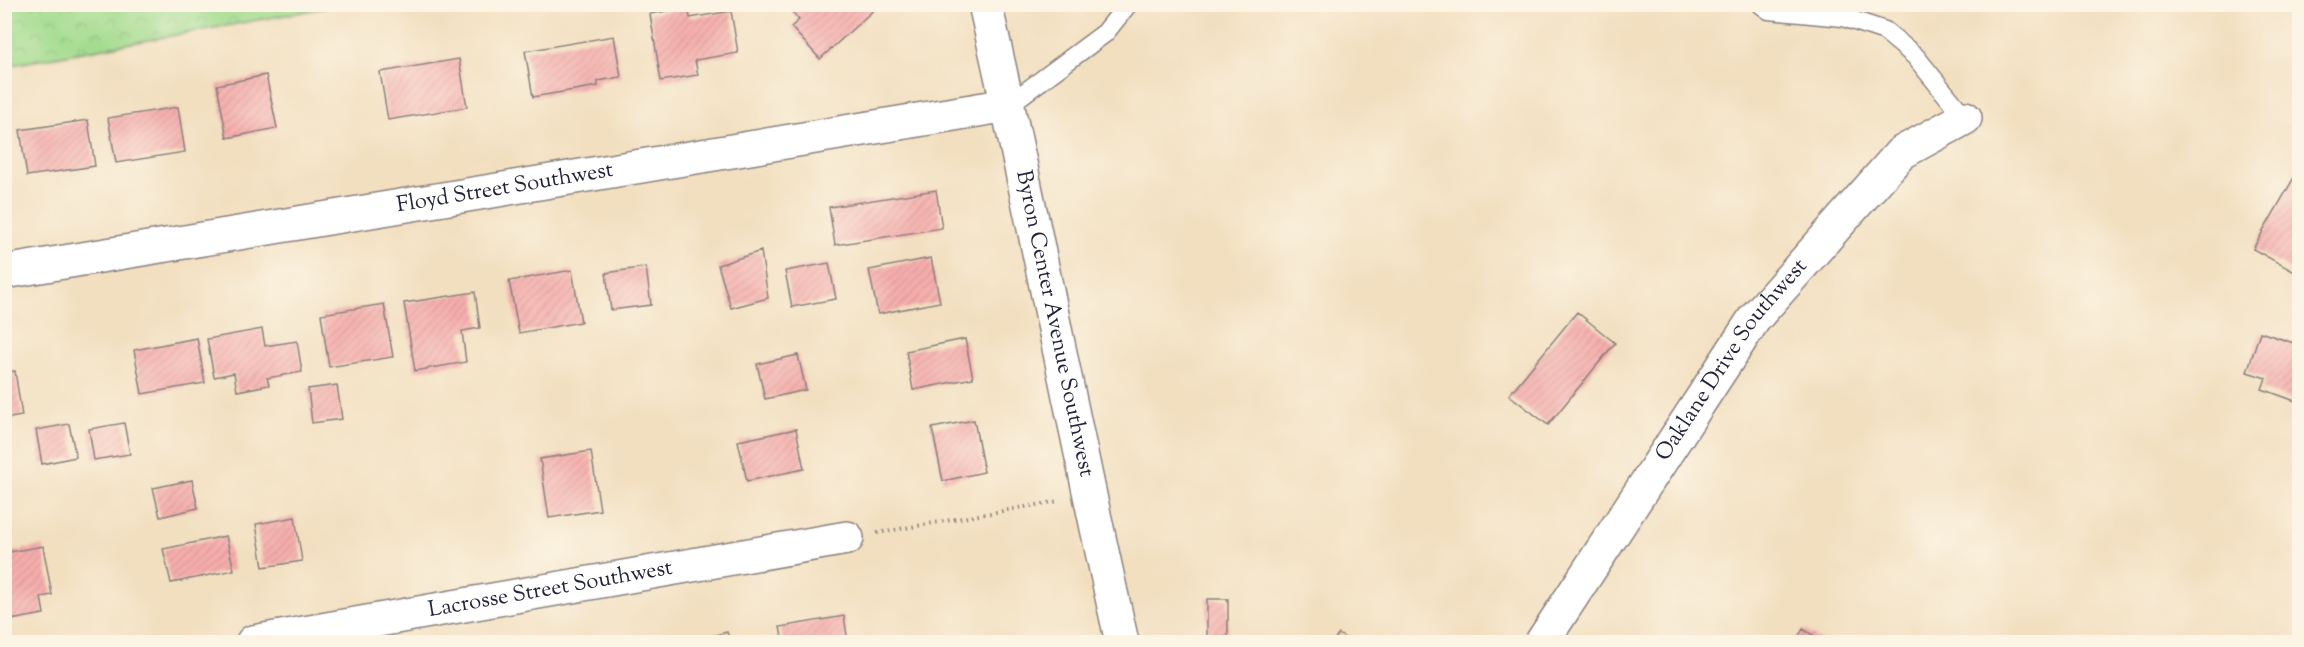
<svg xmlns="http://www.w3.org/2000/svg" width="2304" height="647" viewBox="0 0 2304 647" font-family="'Sorts Mill Goudy',serif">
  <defs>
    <pattern id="park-crowns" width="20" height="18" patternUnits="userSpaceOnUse" patternTransform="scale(1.5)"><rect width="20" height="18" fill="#a1db8d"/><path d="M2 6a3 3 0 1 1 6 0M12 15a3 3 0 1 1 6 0" fill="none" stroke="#8abc7b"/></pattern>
    <pattern id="building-hatch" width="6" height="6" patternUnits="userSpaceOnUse" patternTransform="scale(1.5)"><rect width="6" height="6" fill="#f6aeac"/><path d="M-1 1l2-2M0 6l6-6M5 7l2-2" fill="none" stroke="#d39595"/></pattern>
  </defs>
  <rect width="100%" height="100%" fill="#fcf5e5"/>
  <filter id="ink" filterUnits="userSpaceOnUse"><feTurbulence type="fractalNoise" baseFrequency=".0167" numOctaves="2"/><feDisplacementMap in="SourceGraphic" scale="12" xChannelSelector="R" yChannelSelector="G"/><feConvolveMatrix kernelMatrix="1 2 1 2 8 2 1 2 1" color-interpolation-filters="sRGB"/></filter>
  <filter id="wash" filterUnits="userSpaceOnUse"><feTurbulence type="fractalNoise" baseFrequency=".008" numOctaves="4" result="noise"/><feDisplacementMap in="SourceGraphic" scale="24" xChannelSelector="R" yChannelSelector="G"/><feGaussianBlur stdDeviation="1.35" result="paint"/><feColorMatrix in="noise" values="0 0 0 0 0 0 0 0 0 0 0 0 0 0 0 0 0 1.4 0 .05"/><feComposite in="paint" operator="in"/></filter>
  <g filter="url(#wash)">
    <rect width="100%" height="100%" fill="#f2dfc0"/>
    <path fill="url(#park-crowns)" stroke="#627e64" stroke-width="1.5" d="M5 4H340V5L5 66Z"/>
    <g id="blocks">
      <path fill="url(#building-hatch)" d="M792 4H880L820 59 791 27 799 20 788 7Z
        M688 7 690 18 731 11 738 53 695 60 698 75 661 81 650 14Z
        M614 36 621 77 598 81V86L533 97 525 51Z
        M459 59 467 107 388 120 380 72Z
        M266 75 277 128 227 138 217 85Z
        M178 107 185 152 116 163 108 118Z
        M88 120 95 166 27 176 20 130Z
        M4 158 9 179 4 180Z
        M2300 167V275L2253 249Z
        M936 190 942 228 835 245 829 207Z
        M761 251 768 298 731 308 718 265Z
        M931 258 940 302 878 314 869 270Z
        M829 263 836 299 792 307 785 271Z
        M646 267 651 305 611 310 606 273Z
        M572 270 581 322 519 333 509 281Z
        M475 292 480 328 462 331 466 362 415 371 404 303Z
        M384 304 393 357 329 367 321 314Z
        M1577 312 1615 343 1548 425 1509 395Z
        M262 329 265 346 297 341 302 372 267 378 269 385 237 391 234 373 214 377 207 339Z
        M2260 332 2300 345 2298 402 2262 389 2266 378 2247 372Z
        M197 338 205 383 142 394 134 350Z
        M965 339 973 378 913 390 906 351Z
        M798 355 806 390 765 399 757 364Z
        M15 371 22 416 4 419V372Z
        M337 385 342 419 312 423 308 389Z
        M974 420 984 472 943 481 932 428Z
        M124 423 130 454 94 460 89 429Z
        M69 424 76 457 42 464 36 430Z
        M796 429 804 469 747 481 738 441Z
        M591 451 600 510 549 518 540 459Z
        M192 480 198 508 160 517 153 488Z
        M295 517 302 561 263 567 256 524Z
        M226 536 234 570 171 583 163 549Z
        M43 546 52 595 41 597 44 614 5 621 4 553Z
        M1207 599H1228V638H1207Z
        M844 616 848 642H783L780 627Z
        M1803 629 1824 642H1795Z
        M727 632 730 642H690Z
        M1339 634 1351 642H1332Z"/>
    </g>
  </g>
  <g filter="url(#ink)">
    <use href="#blocks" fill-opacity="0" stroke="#8a807e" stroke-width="1.5"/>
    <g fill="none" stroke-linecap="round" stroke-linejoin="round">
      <defs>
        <path id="lane" d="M1761 4 1769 10 1843 17 1885 31 1915 56 1965 118
          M1008 105 1105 33 1128 4"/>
        <g id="street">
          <path id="s1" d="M4 272 1008 105"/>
          <path id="s2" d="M253 642 847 538"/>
          <path id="s3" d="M1542 642 1754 319 1901 153 1965 118"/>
        </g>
        <g id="primary">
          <path id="s4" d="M985 4C1034 217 1074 430 1122 642"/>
        </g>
      </defs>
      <use href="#lane" stroke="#8a807e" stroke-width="21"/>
      <use href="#street" stroke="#8a807e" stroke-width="36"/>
      <use href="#primary" stroke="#8a807e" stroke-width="36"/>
      <path stroke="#8a807e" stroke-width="4" stroke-dasharray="1.5 4.5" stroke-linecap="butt" d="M877 533 1059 501"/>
      <use href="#lane" stroke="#fff" stroke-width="18"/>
      <use href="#street" stroke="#fff" stroke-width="33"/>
      <use href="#primary" stroke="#fff" stroke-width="33"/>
    </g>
  </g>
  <g text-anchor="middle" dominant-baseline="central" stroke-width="4.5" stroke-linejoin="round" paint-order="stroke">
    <g font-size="22" fill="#22223b" stroke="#fcf5e5">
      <text stroke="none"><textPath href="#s1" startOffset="508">Floyd Street Southwest</textPath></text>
      <text stroke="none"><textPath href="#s4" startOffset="327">Byron Center Avenue Southwest</textPath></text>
      <text stroke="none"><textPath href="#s3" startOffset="340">Oaklane Drive Southwest</textPath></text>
      <text stroke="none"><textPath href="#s2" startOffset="302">Lacrosse Street Southwest</textPath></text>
    </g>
  </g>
  <rect width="2304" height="647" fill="none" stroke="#fcf5e5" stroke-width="24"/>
</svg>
